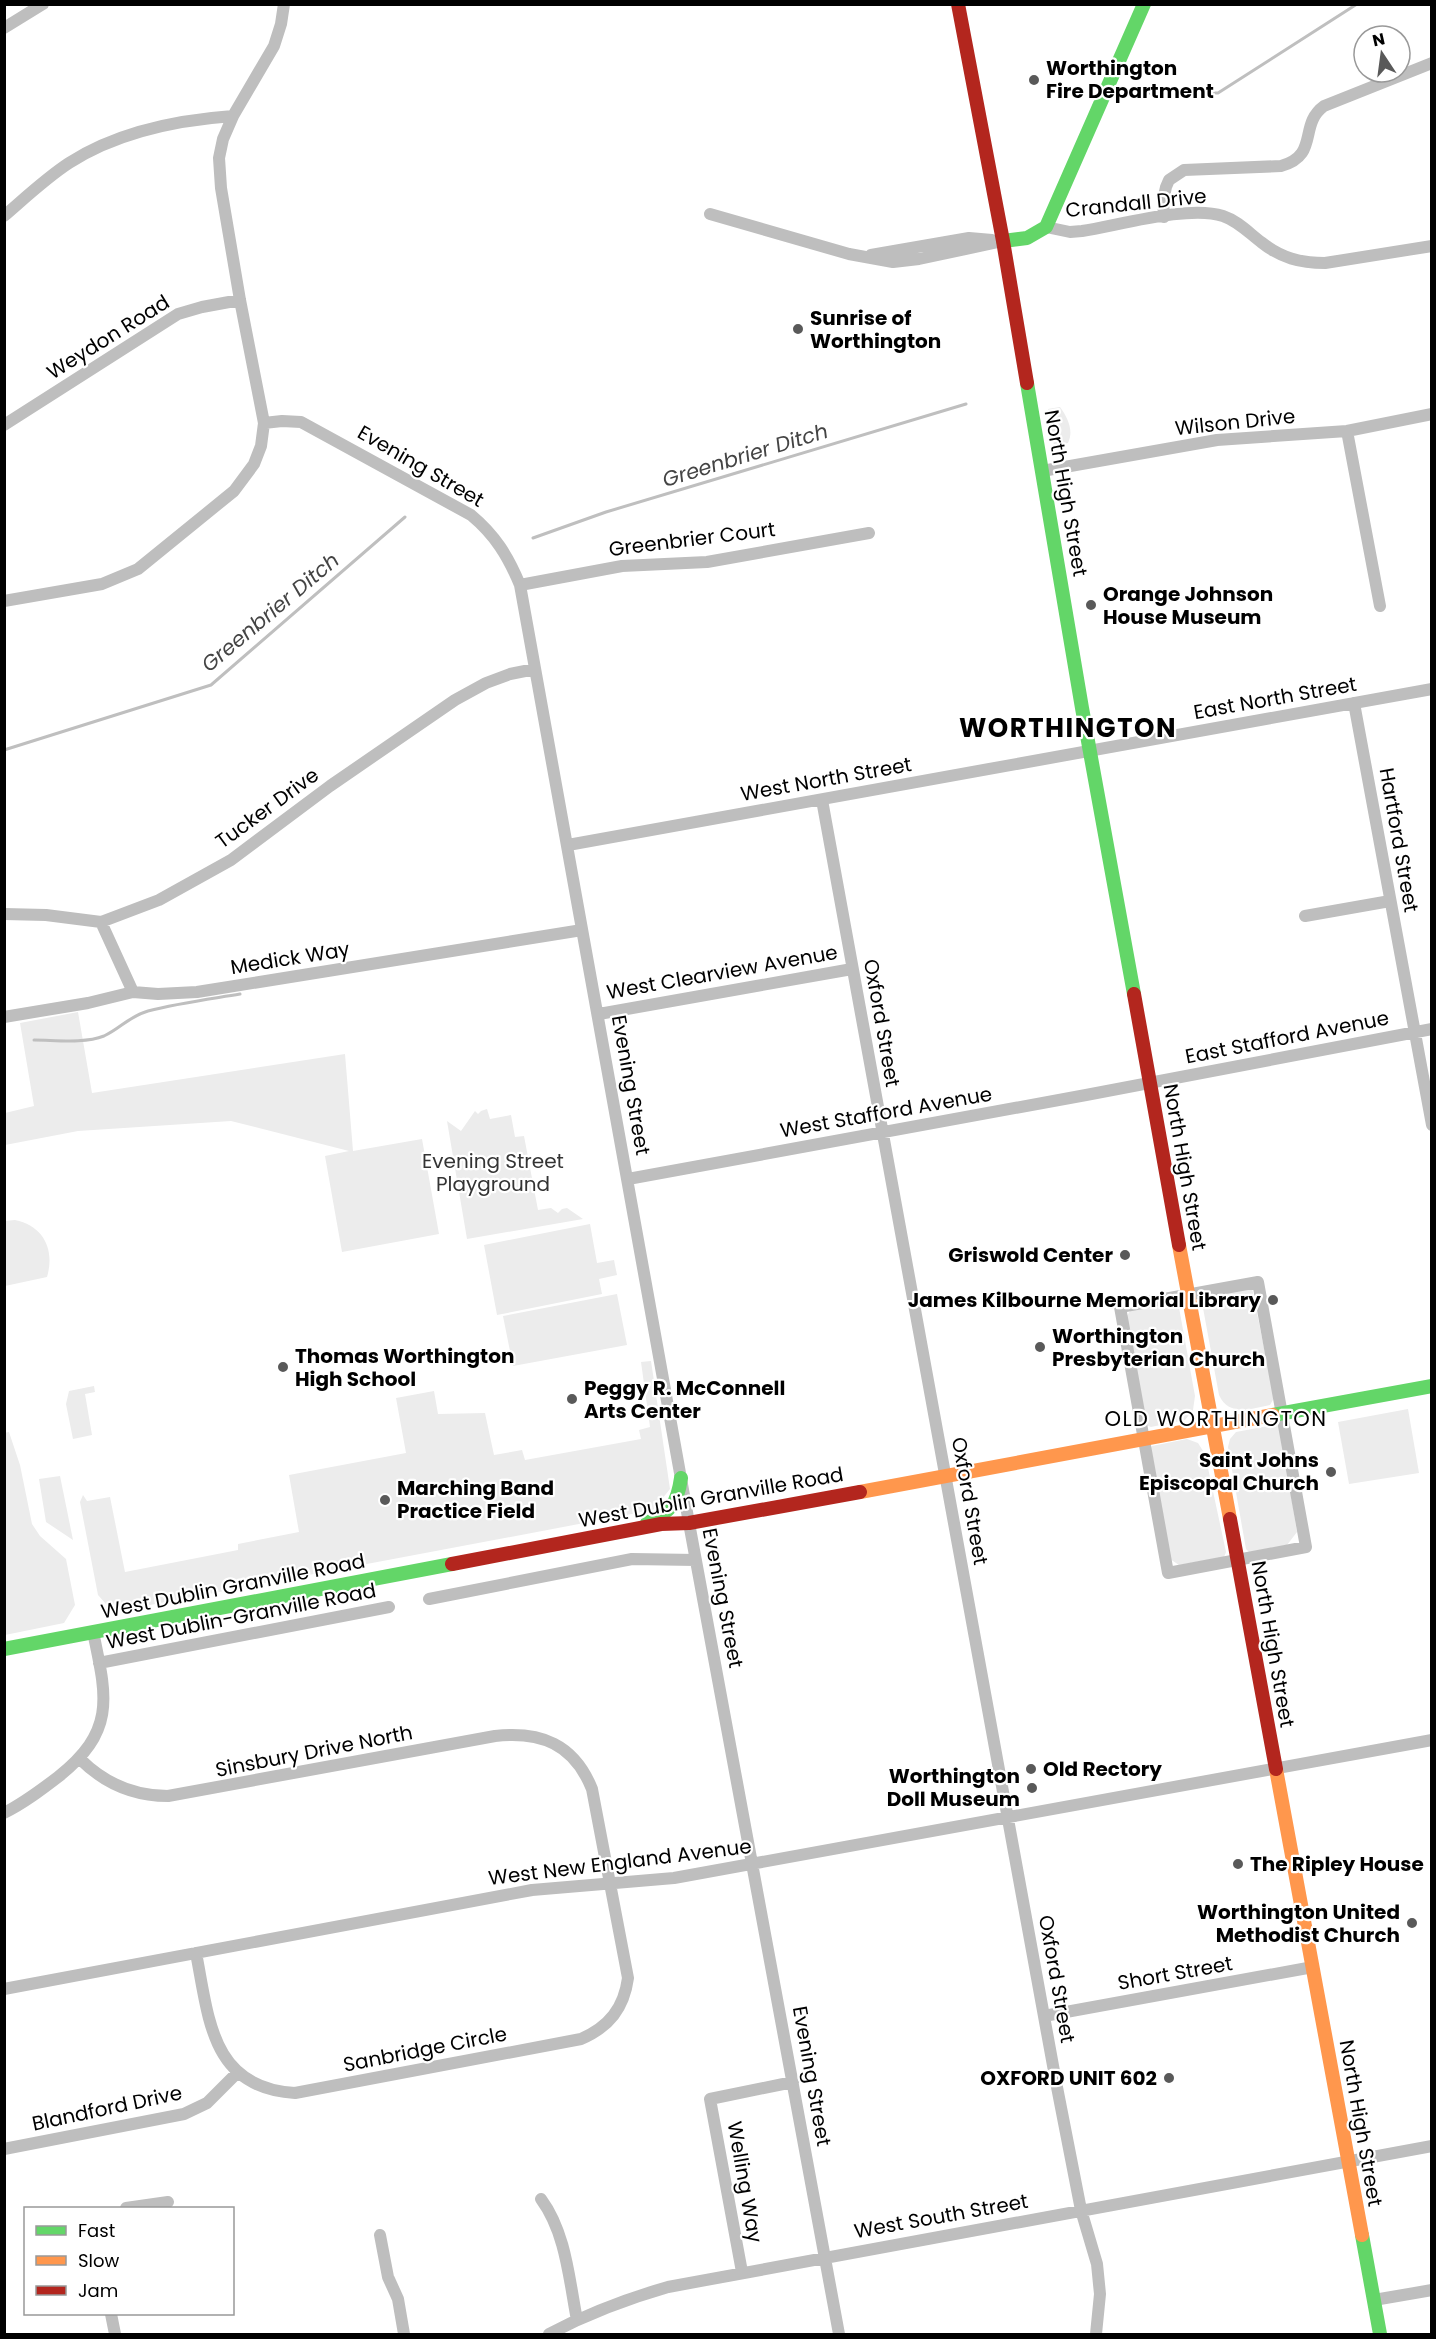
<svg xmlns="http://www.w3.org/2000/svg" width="1436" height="2339" viewBox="0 0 1436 2339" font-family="Poppins,sans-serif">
  <rect width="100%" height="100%" fill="#fff"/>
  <path fill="#ececec" d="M1060 407C1068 418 1074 431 1068 443L1054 446 1048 409Z
    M78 1012 92 1093 345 1054 353 1151 422 1139 439 1234 342 1252 325 1156 349 1151 231 1121 78 1131 5 1145V1113L34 1106 20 1023Z
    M487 1109 490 1119 511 1115 515 1137 524 1136 538 1210 551 1208 558 1213 562 1209 567 1208 583 1219 467 1239 447 1121 461 1131 475 1111 478 1114 481 1111Z
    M15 1220C44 1226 55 1250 47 1277L5 1286V1221Z
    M590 1224 597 1263 614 1260 617 1275 599 1279 602 1294 497 1315 484 1245Z
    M1252 1288 1274 1398 1270 1405C1251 1409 1229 1417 1219 1395L1201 1297Z
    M617 1294 627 1345 513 1366 503 1316Z
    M1178 1302 1195 1396 1193 1410 1185 1420 1151 1427 1146 1425 1127 1316 1131 1309Z
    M651 1361 670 1489 653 1510 113 1612 98 1595 80 1502 83 1495 87 1501 110 1497 125 1572 238 1550V1544L299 1532 289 1475 406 1453 396 1398 434 1391 438 1414 485 1413 494 1455 522 1450 525 1460 641 1439 639 1430 650 1427 641 1362Z
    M94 1386 95 1392 85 1394 92 1435 73 1439 66 1404 69 1391Z
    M1408 1409 1419 1473 1349 1484 1338 1422Z
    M1279 1424 1297 1532 1287 1545 1249 1552 1246 1549 1228 1447 1230 1439 1236 1432Z
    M9 1432 20 1465 32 1524 40 1536 66 1559 75 1605 64 1623 5 1635 4 1433Z
    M1187 1439 1198 1443 1205 1454 1226 1552 1224 1557 1179 1565 1170 1559 1151 1448 1152 1446Z
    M60 1476 73 1540 46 1522 39 1479Z"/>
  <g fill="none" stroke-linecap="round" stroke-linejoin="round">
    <path stroke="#bfbfbf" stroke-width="3" d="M1143 93H1218L1357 4
      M533 538 606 512 966 404
      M4 750 211 685 405 517
      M34 1040C55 1040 84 1044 104 1036 121 1028 128 1017 148 1011 178 1003 210 999 240 994"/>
    <path stroke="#bebebe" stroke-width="12" d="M4 28 43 4
      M710 214 849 254 893 262 919 259 1003 241
      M4 216C25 198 46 178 69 163 117 132 177 120 233 116
      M1164 217 1163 201 1166 187 1169 180 1184 170 1281 166C1320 155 1298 125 1324 106L1432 63
      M1046 227 1070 232 1082 231C1120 225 1189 205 1223 216 1238 221 1249 233 1261 242 1281 258 1300 263 1325 263L1432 246
      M871 255 969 238 992 240
      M264 423 282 421 301 422 471 515C495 535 508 556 520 585L689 1523 839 2334
      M4 425 178 314 202 307 240 300
      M1347 431 1380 606
      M1042 471 1217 440 1347 431 1432 414
      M520 585 622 566 707 562 869 533
      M4 601 102 584 138 569 234 491 254 464 261 446 264 423 240 300 221 188 219 158 223 139 233 116 274 46 281 24 284 4
      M1354 703 1432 1125
      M822 800 1056 2082 1081 2210 1097 2264 1100 2294 1096 2334
      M568 845 1432 689
      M4 914 46 915 101 922 159 900 231 860 330 786 455 700 486 683 510 674 535 669
      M1305 916 1390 901
      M101 922 133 992
      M599 1014 852 969
      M4 1017 88 1003 133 992 158 994 197 992 582 930
      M628 1179 1086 1095 1432 1029
      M1258 1282 1306 1547 1168 1573 1120 1307Z
      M429 1599 632 1559 696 1560
      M99 1663 389 1607
      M80 1759C105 1784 133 1796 168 1796L495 1736C541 1731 574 1744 592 1789L628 1978C624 2008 609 2027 581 2039L295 2093C211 2088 209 2019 196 1953
      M4 1813C24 1803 41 1790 58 1777 116 1731 107 1698 93 1632
      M4 1989 532 1890 674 1878 1432 1740
      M1044 2016 1313 1967
      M4 2149 184 2114 207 2103 238 2072
      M541 2199C566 2233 569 2279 577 2320
      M126 2208 168 2202
      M380 2235 388 2277 398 2299 404 2334
      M742 2272 710 2099 793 2082
      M1374 2300 1432 2290
      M111 2314 115 2334
      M549 2334C587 2314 626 2299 668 2287L1432 2146"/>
    <path stroke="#63d668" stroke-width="14" d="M1003 241 1027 238 1046 227 1144 4
      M1027 383 1082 708 1134 994
      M1273 1415 1432 1386
      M647 1523C671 1510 677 1506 681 1478
      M4 1649 452 1564
      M1362 2235 1380 2334"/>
    <path stroke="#ff974d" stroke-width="14" d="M1179 1245 1230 1519
      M860 1492 1273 1415
      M1276 1769 1362 2235"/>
    <path stroke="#b3261e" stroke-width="14" d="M958 4 1003 241 1027 383
      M1134 994 1179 1245
      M1230 1519 1276 1769
      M452 1564 661 1524 689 1523 860 1492"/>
  </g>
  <g fill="#595959" stroke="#fff" stroke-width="2">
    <circle cx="1034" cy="80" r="6"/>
    <circle cx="798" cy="329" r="6"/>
    <circle cx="1091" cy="605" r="6"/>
    <circle cx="1125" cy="1255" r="6"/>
    <circle cx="1273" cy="1300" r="6"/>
    <circle cx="1040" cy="1347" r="6"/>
    <circle cx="283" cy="1367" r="6"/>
    <circle cx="572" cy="1399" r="6"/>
    <circle cx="1331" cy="1472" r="6"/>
    <circle cx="385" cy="1500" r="6"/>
    <circle cx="1031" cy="1769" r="6"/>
    <circle cx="1032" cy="1788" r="6"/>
    <circle cx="1238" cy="1864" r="6"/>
    <circle cx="1412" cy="1923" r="6"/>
    <circle cx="1169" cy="2078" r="6"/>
  </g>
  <g text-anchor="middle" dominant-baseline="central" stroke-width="4.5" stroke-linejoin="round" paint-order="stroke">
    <g font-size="20" font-weight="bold" fill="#000" stroke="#fff" text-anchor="start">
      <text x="1046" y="68">Worthington<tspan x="1046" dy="23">Fire Department</tspan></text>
      <text x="810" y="318">Sunrise of<tspan x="810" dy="23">Worthington</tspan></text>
      <text x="1103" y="594">Orange Johnson<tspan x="1103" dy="23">House Museum</tspan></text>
      <text x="1113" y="1255" text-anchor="end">Griswold Center</text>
      <text x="1261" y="1300" text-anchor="end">James Kilbourne Memorial Library</text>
      <text x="1052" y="1336">Worthington<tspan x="1052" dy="23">Presbyterian Church</tspan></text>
      <text x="295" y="1356">Thomas Worthington<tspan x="295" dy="23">High School</tspan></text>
      <text x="584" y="1388">Peggy R. McConnell<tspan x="584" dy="23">Arts Center</tspan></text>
      <text x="1319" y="1460" text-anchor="end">Saint Johns<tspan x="1319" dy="23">Episcopal Church</tspan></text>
      <text x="397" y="1488">Marching Band<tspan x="397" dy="23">Practice Field</tspan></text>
      <text x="1043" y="1769">Old Rectory</text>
      <text x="1020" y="1776" text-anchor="end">Worthington<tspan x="1020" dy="23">Doll Museum</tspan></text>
      <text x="1250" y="1864">The Ripley House</text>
      <text x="1400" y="1912" text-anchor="end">Worthington United<tspan x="1400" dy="23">Methodist Church</tspan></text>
      <text x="1157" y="2078" text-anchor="end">OXFORD UNIT 602</text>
    </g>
    <g font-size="20" fill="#000" stroke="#fff">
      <text transform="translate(1136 203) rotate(-6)">Crandall Drive</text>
      <text transform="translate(108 337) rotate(-32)">Weydon Road</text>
      <text transform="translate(1235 422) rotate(-6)">Wilson Drive</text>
      <text transform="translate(421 466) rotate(30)">Evening Street</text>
      <text transform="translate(1066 493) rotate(80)">North High Street</text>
      <text transform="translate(692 539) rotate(-7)">Greenbrier Court</text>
      <text transform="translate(1275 698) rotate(-10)">East North Street</text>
      <text transform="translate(826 779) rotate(-10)">West North Street</text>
      <text transform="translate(267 808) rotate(-36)">Tucker Drive</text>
      <text transform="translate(1399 840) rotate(80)">Hartford Street</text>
      <text transform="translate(290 958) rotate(-9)">Medick Way</text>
      <text transform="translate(722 972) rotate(-10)">West Clearview Avenue</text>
      <text transform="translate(882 1023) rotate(80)">Oxford Street</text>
      <text transform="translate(1287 1037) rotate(-11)">East Stafford Avenue</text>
      <text transform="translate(631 1085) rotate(80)">Evening Street</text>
      <text transform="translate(886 1112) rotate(-10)">West Stafford Avenue</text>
      <text transform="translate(1185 1167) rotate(80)">North High Street</text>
      <text transform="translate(711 1497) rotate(-10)">West Dublin Granville Road</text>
      <text transform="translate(970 1501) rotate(80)">Oxford Street</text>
      <text transform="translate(233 1586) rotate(-11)">West Dublin Granville Road</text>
      <text transform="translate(723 1598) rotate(79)">Evening Street</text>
      <text transform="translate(241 1616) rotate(-11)">West Dublin-Granville Road</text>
      <text transform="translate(1273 1644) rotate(80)">North High Street</text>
      <text transform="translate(314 1751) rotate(-11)">Sinsbury Drive North</text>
      <text transform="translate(620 1862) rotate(-7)">West New England Avenue</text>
      <text transform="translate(1175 1973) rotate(-10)">Short Street</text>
      <text transform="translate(1057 1979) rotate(80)">Oxford Street</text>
      <text transform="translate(425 2049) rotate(-11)">Sanbridge Circle</text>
      <text transform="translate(812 2076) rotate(80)">Evening Street</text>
      <text transform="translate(107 2108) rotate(-12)">Blandford Drive</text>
      <text transform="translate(1361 2123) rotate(80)">North High Street</text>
      <text transform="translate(745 2182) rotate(80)">Welling Way</text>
      <text transform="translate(941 2216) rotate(-10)">West South Street</text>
    </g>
    <g font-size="20" fill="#333" stroke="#fff">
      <text x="493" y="1161">Evening Street<tspan x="493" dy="23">Playground</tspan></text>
    </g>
    <g font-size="21" font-style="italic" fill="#444" stroke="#fff">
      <text transform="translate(745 455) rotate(-17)">Greenbrier Ditch</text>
      <text transform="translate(270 612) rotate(-40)">Greenbrier Ditch</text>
    </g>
    <g font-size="21" letter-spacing="1.5" fill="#000" stroke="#fff">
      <text x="1216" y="1418">OLD WORTHINGTON</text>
    </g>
    <g font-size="26" font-weight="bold" letter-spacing="1.5" fill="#000" stroke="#fff">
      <text x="1068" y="728">WORTHINGTON</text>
    </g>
  </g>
  <rect width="1436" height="2339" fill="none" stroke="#000000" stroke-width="12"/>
  <rect x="24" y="2207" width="210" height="108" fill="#ffffff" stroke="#999999" stroke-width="1.5"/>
  <rect x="36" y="2226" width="30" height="9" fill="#63d668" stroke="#999999" stroke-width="1.5"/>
  <text x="78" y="2237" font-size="18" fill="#000000">Fast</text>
  <rect x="36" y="2256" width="30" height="9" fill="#ff974d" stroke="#999999" stroke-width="1.5"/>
  <text x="78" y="2267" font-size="18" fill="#000000">Slow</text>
  <rect x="36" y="2286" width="30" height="9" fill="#b3261e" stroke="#999999" stroke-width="1.5"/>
  <text x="78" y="2297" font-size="18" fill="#000000">Jam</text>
  <g transform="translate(1382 54) rotate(347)"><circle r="28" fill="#ffffff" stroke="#999999" stroke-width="1.5"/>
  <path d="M0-4.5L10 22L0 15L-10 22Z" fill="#595959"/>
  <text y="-9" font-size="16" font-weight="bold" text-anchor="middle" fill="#000000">N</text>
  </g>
</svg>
